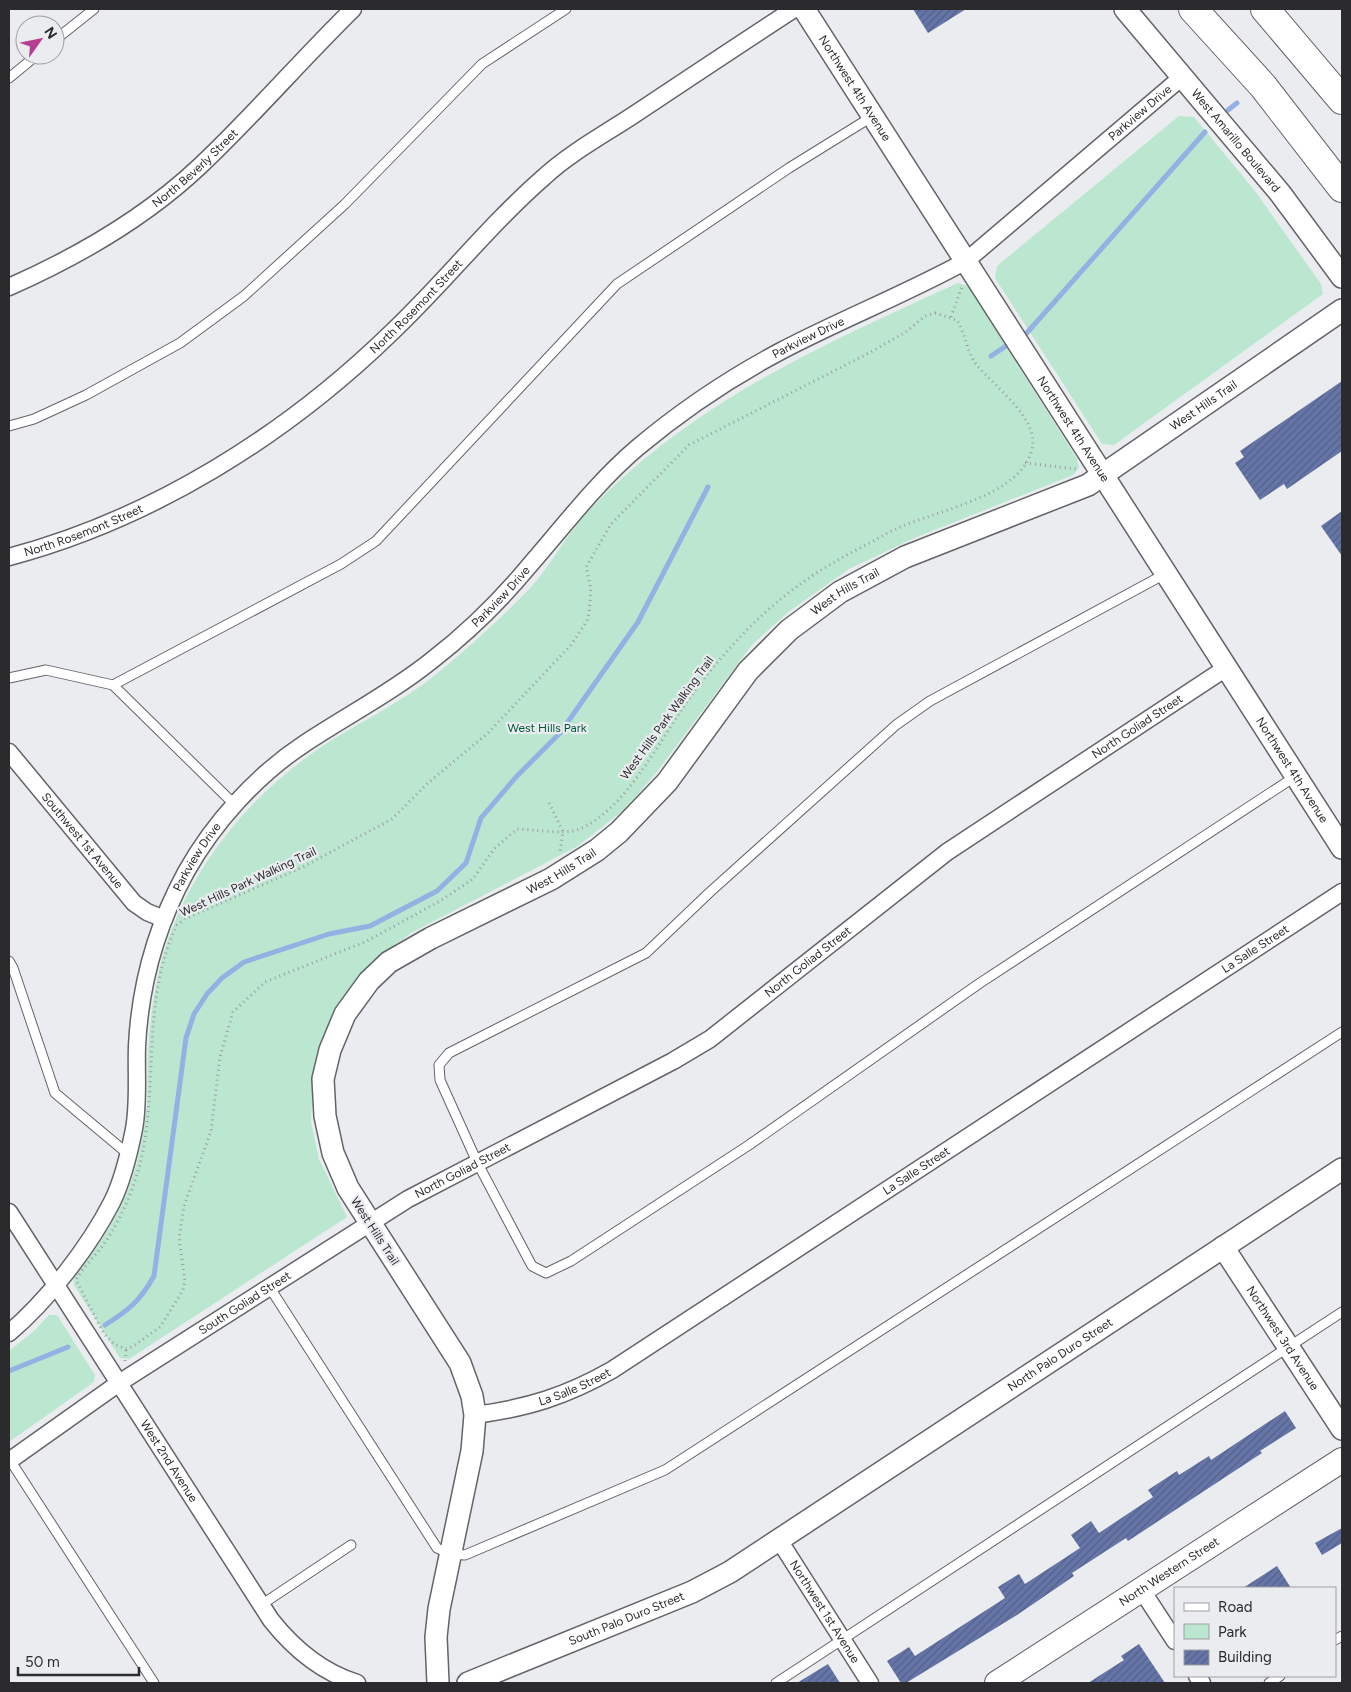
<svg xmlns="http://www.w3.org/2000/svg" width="1351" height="1692" viewBox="0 0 1351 1692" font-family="Figtree,sans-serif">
  <defs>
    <pattern id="building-hatch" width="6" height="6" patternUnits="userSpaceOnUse" patternTransform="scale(1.25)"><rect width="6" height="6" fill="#6575a7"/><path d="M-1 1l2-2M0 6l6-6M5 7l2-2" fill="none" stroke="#536088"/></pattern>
  </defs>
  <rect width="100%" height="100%" fill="#ebecf0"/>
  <path fill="#bbe7d0" d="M1179 116 1194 117 1255 191 1321 284 1323 294 1114 445 1102 444 995 278 997 266Z
    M958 283 968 286 1077 459 1079 468 1073 475 912 539 849 569 787 613 752 645 656 773 625 809 578 846 411 933 372 961 342 999 324 1034 313 1078 311 1122 319 1159 347 1217 129 1359 120 1358 74 1285 73 1279C115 1225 135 1190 145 1121 149 1098 147 1074 148 1050 151 1006 158 960 176 919 205 852 253 795 314 752 354 724 401 704 439 672 471 645 503 617 532 586 549 567 562 543 578 523 593 505 611 488 628 473 725 387 842 336 958 283Z
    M49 1315H57L95 1375 94 1382 9 1442V1351L34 1331Z"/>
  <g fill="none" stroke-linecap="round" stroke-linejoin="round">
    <path stroke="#94b1e4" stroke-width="5" d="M1228 110 1237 103
      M1025 335 1205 132
      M991 356 1006 346
      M105 1325C129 1310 140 1301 154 1276L186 1038 194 1014 207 994 222 978 244 962 329 934 370 926 437 891 466 863 481 818 516 777 560 733 638 622 708 487
      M9 1371 68 1347"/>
  </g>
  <path fill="url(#building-hatch)" d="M913 9H966L928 33Z
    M1342 381V451L1287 489 1284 484 1260 500 1235 463 1244 457 1240 451Z
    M1342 511V556L1321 526Z
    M1285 1411 1296 1428 1260 1451 1262 1453 1128 1541 1126 1538 1072 1573 1074 1576 1017 1615 906 1683H901L887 1661 909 1647 915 1656 1005 1598 998 1587 1019 1574 1025 1584 1080 1548 1071 1535 1091 1521 1099 1533 1153 1497 1148 1490 1177 1471 1179 1475 1209 1456 1211 1460Z
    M1342 1528V1543L1322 1555 1315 1543Z
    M1277 1566 1291 1588H1243Z
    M1139 1644 1165 1683H1088L1124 1660 1121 1656Z
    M828 1664 840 1683H797Z"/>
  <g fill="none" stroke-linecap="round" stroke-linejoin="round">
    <defs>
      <path id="service" d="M55 40 94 9
        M9 78 37 55
        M9 426 34 419 86 395 180 343 244 296 345 204 482 64 566 9
        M1165 574 930 701 896 725 710 892 646 953 449 1053 439 1065 440 1080 477 1162 532 1266 546 1273 571 1261 749 1145 980 983 1296 776
        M9 678 46 670 113 685 235 805
        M113 685 341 564 376 541 617 284 789 168 873 116
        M9 961 13 968 55 1093 128 1154
        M270 1288 437 1548 450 1554 465 1555 665 1470 1342 1032
        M10 1460 154 1683
        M261 1605 351 1545
        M1335 1640 1342 1636
        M776 1683 1342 1312
        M1269 1683 1280 1676"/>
      <g id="minor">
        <path id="s1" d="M9 287C77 257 145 218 200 166 253 116 301 60 353 9"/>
        <path id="s2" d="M9 557C152 519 285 436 391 333 444 283 489 225 544 177 570 153 603 135 632 116 686 80 740 44 794 9"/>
        <path id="s3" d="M9 752 134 903 147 912 164 919"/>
        <path id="s4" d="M9 1212 271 1620C294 1649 321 1672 357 1683"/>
        <path id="s5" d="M9 1333C48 1300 89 1247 112 1202 123 1180 129 1154 134 1129 139 1102 136 1074 137 1046 140 985 157 925 186 872 214 822 257 775 304 744 346 716 391 693 431 661 467 633 500 601 529 566 564 526 596 483 637 448 681 411 730 378 781 351 842 319 906 294 966 261L1182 77"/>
        <path id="s6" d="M475 1415C528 1408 566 1396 612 1370L1342 892"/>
        <path id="s7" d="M9 1461 119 1383 408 1199 673 1061 710 1039 947 852 1226 668"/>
        <path id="s8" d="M779 1540 870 1683"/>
        <path d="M1141 1589 1175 1641"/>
        <path d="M1197 1676 1202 1683"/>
      </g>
      <g id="tertiary">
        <path id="s9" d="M804 9 1342 848"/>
        <path id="s10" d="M1125 9 1280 193 1342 277"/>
        <path id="s11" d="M1223 1247 1342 1429"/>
        <path id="s12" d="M438 1683 436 1637 439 1609 472 1451 475 1415 472 1396 460 1363 348 1188 333 1153 325 1116 323 1079 330 1050 345 1014 369 981 389 962 431 938 551 879 597 850 619 832 667 782 748 671 789 630 840 592 905 557 1088 485 1342 310"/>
        <path id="s13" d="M468 1683 692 1592 730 1572 1342 1169"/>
      </g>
      <g id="secondary">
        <path id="s14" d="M997 1683 1342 1460"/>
      </g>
      <path id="trunk" d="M1193 9 1263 86 1342 188
        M1265 9 1342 100"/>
    </defs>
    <use href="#service" stroke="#636468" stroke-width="11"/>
    <use href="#minor" stroke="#636468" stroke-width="19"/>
    <use href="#tertiary" stroke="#636468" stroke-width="24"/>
    <use href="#secondary" stroke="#636468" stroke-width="26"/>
    <use href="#trunk" stroke="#636468" stroke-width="30"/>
    <path stroke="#9c9ca0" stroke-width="3" stroke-dasharray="1 4" stroke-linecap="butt" d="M935 313 957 320C966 334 966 352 977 365 994 387 1043 420 1031 453 1015 501 925 511 884 535 867 545 849 553 833 563 796 584 759 615 731 647 713 666 697 687 682 709 657 746 625 808 582 828 566 836 535 829 517 829L494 849 473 879 440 901 367 941 265 982 233 1012 220 1057 211 1131 184 1206 179 1238 185 1281 183 1290 160 1327 132 1347 126 1349 114 1344 104 1334 76 1280C83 1267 95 1256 104 1244 120 1221 131 1195 139 1168 160 1088 140 1001 177 925L185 919 303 867 392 819 429 782 487 734 571 645 587 621 589 613 591 589 586 567 611 524 689 445 869 353 906 332 925 316Z
      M951 317 962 286
      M1025 463 1077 469
      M549 803 563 832 560 851
      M125 1361 126 1349"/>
    <use href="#service" stroke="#fff" stroke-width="9"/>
    <use href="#minor" stroke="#fff" stroke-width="16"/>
    <use href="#tertiary" stroke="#fff" stroke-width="21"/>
    <use href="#secondary" stroke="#fff" stroke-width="24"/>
    <use href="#trunk" stroke="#fff" stroke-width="28"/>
  </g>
  <g text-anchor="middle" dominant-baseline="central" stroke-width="4.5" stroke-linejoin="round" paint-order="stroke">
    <g font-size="12" fill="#2b2b2d" stroke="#ebecf0">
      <text stroke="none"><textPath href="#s9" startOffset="94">Northwest 4th Avenue</textPath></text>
      <text stroke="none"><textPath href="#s5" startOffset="1742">Parkview Drive</textPath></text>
      <text stroke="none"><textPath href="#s10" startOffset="172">West Amarillo Boulevard</textPath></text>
      <text stroke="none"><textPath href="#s1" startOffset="222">North Beverly Street</textPath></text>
      <text stroke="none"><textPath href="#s2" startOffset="484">North Rosemont Street</textPath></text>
      <text stroke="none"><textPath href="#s5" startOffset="1338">Parkview Drive</textPath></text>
      <text stroke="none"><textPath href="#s12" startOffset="1788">West Hills Trail</textPath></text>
      <text stroke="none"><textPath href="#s9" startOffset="499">Northwest 4th Avenue</textPath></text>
      <text stroke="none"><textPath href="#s2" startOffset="79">North Rosemont Street</textPath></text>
      <text stroke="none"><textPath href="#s12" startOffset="1382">West Hills Trail</textPath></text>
      <text stroke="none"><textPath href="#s5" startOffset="932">Parkview Drive</textPath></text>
      <text transform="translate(667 718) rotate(-54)">West Hills Park Walking Trail</text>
      <text stroke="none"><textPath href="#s7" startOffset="1349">North Goliad Street</textPath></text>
      <text stroke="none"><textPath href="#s9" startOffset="904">Northwest 4th Avenue</textPath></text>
      <text stroke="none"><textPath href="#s3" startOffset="115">Southwest 1st Avenue</textPath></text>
      <text stroke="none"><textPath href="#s5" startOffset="528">Parkview Drive</textPath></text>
      <text stroke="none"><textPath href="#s12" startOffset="979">West Hills Trail</textPath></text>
      <text transform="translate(248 882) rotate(-25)">West Hills Park Walking Trail</text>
      <text stroke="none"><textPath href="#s6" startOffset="914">La Salle Street</textPath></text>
      <text stroke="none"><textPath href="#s7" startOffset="944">North Goliad Street</textPath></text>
      <text stroke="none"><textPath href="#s7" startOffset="539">North Goliad Street</textPath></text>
      <text stroke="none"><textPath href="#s6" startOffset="509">La Salle Street</textPath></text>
      <text transform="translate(375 1231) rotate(57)">West Hills Trail</text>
      <text stroke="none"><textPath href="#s7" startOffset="284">South Goliad Street</textPath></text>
      <text stroke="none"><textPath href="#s11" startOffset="109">Northwest 3rd Avenue</textPath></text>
      <text stroke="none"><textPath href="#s13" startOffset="680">North Palo Duro Street</textPath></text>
      <text stroke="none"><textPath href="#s6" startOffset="104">La Salle Street</textPath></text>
      <text stroke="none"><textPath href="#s4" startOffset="296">West 2nd Avenue</textPath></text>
      <text stroke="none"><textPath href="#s14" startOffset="205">North Western Street</textPath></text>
      <text stroke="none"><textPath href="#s8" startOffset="85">Northwest 1st Avenue</textPath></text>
      <text stroke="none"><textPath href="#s13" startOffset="171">South Palo Duro Street</textPath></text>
    </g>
    <g font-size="12" fill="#00573a" stroke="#ebecf0">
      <text x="547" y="728">West Hills Park</text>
    </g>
  </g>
  <rect width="1351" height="1692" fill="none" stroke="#2b2b2d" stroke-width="20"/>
  <rect x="1174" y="1587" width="162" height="90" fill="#ebecf0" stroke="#9e9fa2"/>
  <rect x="1184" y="1603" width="25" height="8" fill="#ffffff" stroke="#9e9fa2"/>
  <text x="1218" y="1612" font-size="15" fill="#2b2b2d">Road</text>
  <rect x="1184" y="1624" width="25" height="15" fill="#bbe7d0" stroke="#9e9fa2"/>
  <text x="1218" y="1637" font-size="15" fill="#2b2b2d">Park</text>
  <rect x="1184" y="1650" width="25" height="15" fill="url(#building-hatch)" stroke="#9e9fa2"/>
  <text x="1218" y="1662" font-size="15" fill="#2b2b2d">Building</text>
  <g transform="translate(40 40) rotate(57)"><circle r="24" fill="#ebecf0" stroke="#9e9fa2"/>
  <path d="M0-4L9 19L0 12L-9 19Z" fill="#b53e93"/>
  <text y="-8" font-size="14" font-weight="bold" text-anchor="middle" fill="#2b2b2d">N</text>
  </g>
  <path d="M18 1667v8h121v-8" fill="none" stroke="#2b2b2d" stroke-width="2.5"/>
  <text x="25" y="1667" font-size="15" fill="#2b2b2d" stroke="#ebecf0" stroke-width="4" paint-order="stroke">50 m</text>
</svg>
